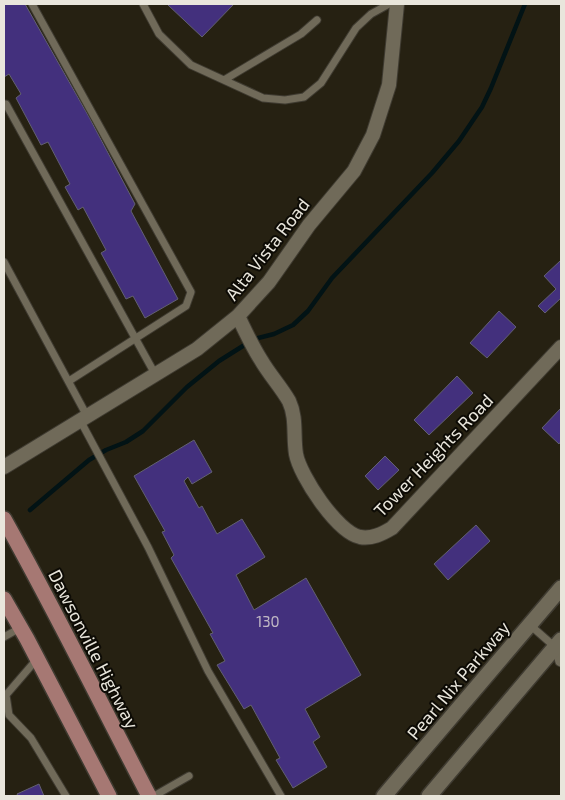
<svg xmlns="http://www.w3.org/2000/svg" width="565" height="800" viewBox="0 0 565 800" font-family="'Exo 2',sans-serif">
  <rect width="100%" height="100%" fill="#262112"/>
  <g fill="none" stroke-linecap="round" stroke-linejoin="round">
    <path stroke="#021315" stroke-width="4.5" d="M30 510 89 460 106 450 126 442 143 431 187 387 219 361 254 339 274 334 293 325 308 311 332 278 432 173 459 141 482 107 491 88 525 4"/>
  </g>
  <path fill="#43307d" stroke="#626071" d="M4 4H25L89 117 135 204 131 211 178 299 145 318 133 296 126 299 101 253 106 250 83 207 78 210 65 187 70 184 48 142 41 145 16 98 21 94 9 74 4 77Z
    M169 4H234L202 37 168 5Z
    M560 261 561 263V298L545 313 538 306 556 289 544 276Z
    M499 311 516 327 487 358 470 343Z
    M457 376 473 393 429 435 414 420Z
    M561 408V441L559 444 542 428Z
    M194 440 212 472 192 484 188 477 184 481 199 508 202 506 217 534 242 519 265 557 236 575 254 610 306 578 361 675 305 709 320 737 313 742 327 767 293 788 276 760 280 758 251 705 244 709 217 665 225 661 210 634 213 633 171 558 174 555 162 532 165 531 134 476Z
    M385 456 399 470 378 490 365 476Z
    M476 525 490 541 448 580 434 564Z
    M39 784 44 796H18L17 794Z"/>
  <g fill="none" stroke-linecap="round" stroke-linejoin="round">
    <defs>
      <path id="service" d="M32 4 191 292 186 306 69 381
        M143 4 159 34 191 65 263 98 285 100 304 97 321 83 356 28 371 14 389 4
        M224 80 301 34 317 20
        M4 104H6L155 374
        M4 262 87 416
        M80 420 148 547 208 671 281 796
        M530 625 555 647 559 662 561 663
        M4 637 20 628
        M37 659 6 695 9 715 31 738 66 796
        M154 796 189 776"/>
      <path id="minor" d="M238 316C245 331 252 346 261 360 269 374 281 387 289 401 297 418 293 436 296 454 300 476 337 532 360 537 372 539 382 534 392 528L561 347
        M4 467 197 349 238 316 269 282 309 225 354 171 373 135 389 85 397 4"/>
      <path id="secondary" d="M384 796 561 588
        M429 796 561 640"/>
      <path id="primary" d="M4 519C55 610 101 704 149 796
        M4 599 27 639 109 796"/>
    </defs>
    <use href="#service" stroke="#3f3b31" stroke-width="9"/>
    <use href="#minor" stroke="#3f3b31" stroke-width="16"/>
    <use href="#secondary" stroke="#3f3b31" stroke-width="18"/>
    <use href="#primary" stroke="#3f3b31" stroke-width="18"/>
    <use href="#service" stroke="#706a59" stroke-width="7"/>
    <use href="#minor" stroke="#706a59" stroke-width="14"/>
    <use href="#secondary" stroke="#706a59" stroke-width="15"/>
    <use href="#primary" stroke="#a67873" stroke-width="15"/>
  </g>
  <g text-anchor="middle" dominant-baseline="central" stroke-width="4" stroke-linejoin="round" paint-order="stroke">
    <g font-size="15" fill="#c0b8c4">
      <text x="268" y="621">130</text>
    </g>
    <g font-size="18" fill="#e9e6dc" stroke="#0d0b05">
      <text transform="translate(267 249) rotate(-52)">Alta Vista Road</text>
      <text transform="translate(433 455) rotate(-46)">Tower Heights Road</text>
      <text transform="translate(94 649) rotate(63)">Dawsonville Highway</text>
      <text transform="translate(458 680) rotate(-50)">Pearl Nix Parkway</text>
    </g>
  </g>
  <rect width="565" height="800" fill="none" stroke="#e9e6dc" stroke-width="10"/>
</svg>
